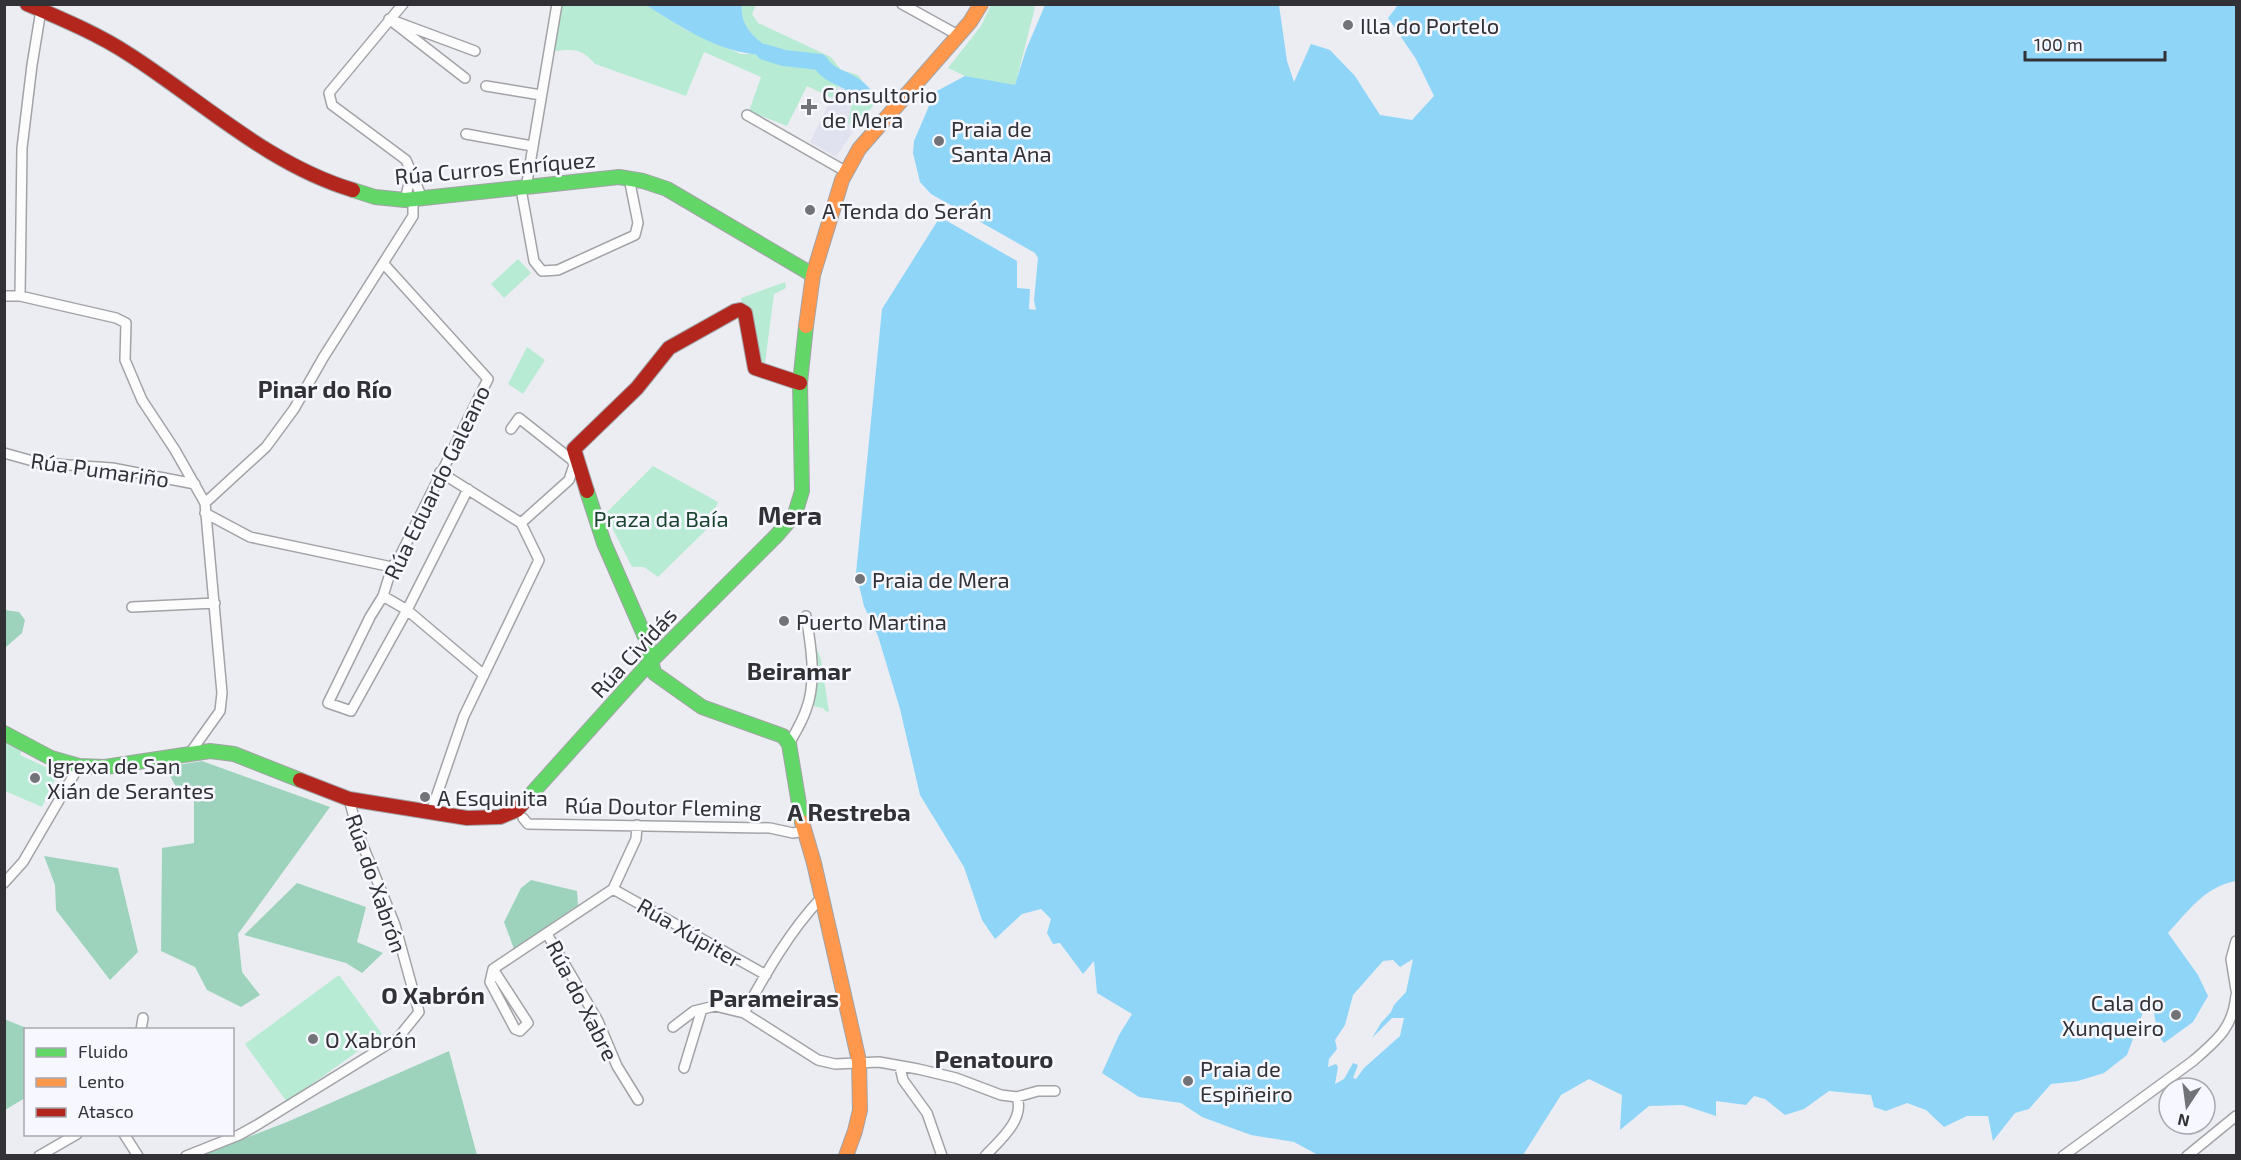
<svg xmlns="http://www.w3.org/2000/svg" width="2241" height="1160" viewBox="0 0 2241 1160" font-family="'Exo 2',sans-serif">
  <rect width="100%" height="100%" fill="#ecedf3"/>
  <path fill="#e1e2ef" d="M839 83 854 94 848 123 856 127 836 157 810 142Z"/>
  <path fill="#b8ebd4" d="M592 4H646L684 29 741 54H753L775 61 784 60V56C762 46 739 31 742 5H756L752 14 758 23 831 57 841 70 858 75 877 101 856 127 848 123 854 94 840 83 832 98 807 86 787 126 749 111 761 77 704 52 686 96 595 64C582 48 574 49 554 51L562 5 591 6Z
    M991 5H1029L1035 7 1015 86 965 76 948 68 981 26Z
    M518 259 531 273 504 298 491 284Z
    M785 282 786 288 774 294 765 363 751 357 741 298Z
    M527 347 545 360 523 394 508 384Z
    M653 466 718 502 708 528 658 577 644 567H632L605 514Z
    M814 643 821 659 829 712 825 711 823 708 813 706C819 685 816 665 814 643Z
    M4 741 22 748 20 755 58 773 42 807 5 791Z
    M339 975 382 1034 287 1102 245 1044Z"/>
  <path fill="#9dd3bc" d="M5 610 19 612 25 620 22 633 6 647Z
    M202 761 330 807 238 934 242 972 260 995 241 1007 207 990 195 967 161 951 162 848 194 843V794L175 785 165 767Z
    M44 856 118 868 138 952 110 980 56 910 55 885Z
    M531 880 577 891 578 905 514 949 504 922 521 888Z
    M297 883 366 907 357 942 383 953 362 973 346 963 244 935Z
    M4 1019 29 1029 26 1030 25 1098 5 1110Z
    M449 1051 477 1155H201L287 1122Z"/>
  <path fill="#8ed5f8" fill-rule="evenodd" d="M646 5H742C739 31 763 46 785 56L784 60C772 61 763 55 752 54 713 49 678 25 646 5Z
    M1045 5H1279L1287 61 1294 82 1311 44 1330 50 1355 76 1380 115 1412 120 1434 96 1416 59 1388 18 1398 5H2236V881C2206 886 2188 911 2168 933L2198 975 2208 996 2193 1022 2164 1043 2158 1035 2153 1007 2143 1012 2127 1055 2104 1073 2078 1081 2051 1084 2029 1109 2015 1113 1993 1141 1988 1116H1967L1944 1127 1926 1110 1907 1103 1886 1111 1874 1107 1871 1095 1829 1091 1804 1109 1785 1115 1765 1099 1754 1096 1746 1105 1716 1101V1116L1683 1105 1649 1106 1620 1130 1622 1095 1589 1079 1561 1095 1523 1155H1318L1294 1142 1251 1135 1202 1117 1181 1103 1139 1097 1102 1073 1119 1035 1132 1014 1097 993 1094 961 1083 974 1060 943 1053 944 1047 933 1051 919 1041 909 1022 914 995 939 982 920 964 867 920 795 900 709 878 636 864 606 856 573 882 309 940 217 1017 261V288L1030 289 1029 309 1036 310 1034 300 1038 258 1035 253 931 194 920 182 913 153 914 141 935 92 965 76 1015 85 1026 50ZM1413 959 1406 992 1394 1005 1391 1012 1381 1023 1372 1038 1392 1018H1404L1400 1036 1364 1068 1356 1079 1353 1078 1358 1065 1353 1063 1344 1079 1335 1084 1338 1067 1336 1064 1328 1067 1329 1059 1337 1049 1335 1040 1345 1025 1353 995 1383 961 1393 960 1400 967Z"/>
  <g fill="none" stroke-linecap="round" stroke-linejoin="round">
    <path stroke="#8ed5f8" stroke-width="16" d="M764 52 784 58 820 62C830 79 849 77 863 93"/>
    <defs>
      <path id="street" d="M403 4 329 93 332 105 406 160 422 198
        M902 4 958 35
        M41 10 32 65 22 148 20 296 116 318 126 323 125 360 142 400 175 450 205 503
        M389 19 465 78
        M397 22 475 51
        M486 86 541 95
        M747 115 845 171
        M466 134 532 146
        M526 188 557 4
        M521 189 534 261 542 271 558 270 635 235 638 223 629 178
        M405 199 411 176
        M383 263 488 379 398 560 392 567 383 596 370 617 328 703 351 711 407 610 468 489
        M4 296H20
        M4 453 40 463 112 468 195 484
        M440 472 521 523
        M205 513 250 537 392 567
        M383 596 407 610 484 675
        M132 607 215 603
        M789 744C795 733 802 722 806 710 817 682 811 645 806 616
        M190 753 220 711 222 693 205 503 266 447 294 409 323 358 413 216V199
        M431 812 464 716 539 560 521 523 569 480 574 465 572 460 519 418 511 429
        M523 818 528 824 770 828 793 833 804 831
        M4 883 23 862 79 766
        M613 889 766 975
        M547 934 598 1021 617 1066 638 1100
        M2236 941 2231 959 2236 990
        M493 969 528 1023 520 1031 515 1029 490 982 493 969 613 889 636 839 637 825
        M744 1013C766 973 789 932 821 898
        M673 1027 694 1011 715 1006 744 1013 818 1060 835 1064 879 1062 918 1069 956 1078 1001 1095 1017 1097 1038 1091H1055
        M141 1030 143 1018
        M900 1067 903 1080 927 1113 942 1156
        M684 1068 702 1009
        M124 1134 138 1156
        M39 1156 77 1134
        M186 1156 239 1135 257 1125 398 1038 419 1012 395 925 359 836 349 799
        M985 1156C999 1141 1025 1120 1017 1097
        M2063 1156 2193 1061C2217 1040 2233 1028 2236 995
        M2187 1156 2236 1116"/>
      <path id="fast" d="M353 190 375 197 405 200 619 177 643 181 667 189 813 275
        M587 491 604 543 646 639 654 673 702 707 783 736 789 744 802 822
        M4 733 51 758 79 766 105 767 210 751 234 754 300 780
        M525 801 652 660 777 535 795 514 802 491 800 383 806 326"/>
      <path id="slow" d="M806 326 813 275 842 180 859 149 970 22 981 4
        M802 822 814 863 859 1061 860 1110 855 1131 846 1156"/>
      <path id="jam" d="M27 4C62 19 98 34 130 55 203 102 269 165 353 190
        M587 491 574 449 637 388 669 348 735 311 740 310 745 313 755 368 800 383
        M300 780 349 799 467 818 500 817 517 810 525 801"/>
    </defs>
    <use href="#street" stroke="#a2a3a7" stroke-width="12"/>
    <use href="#fast" stroke="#a2a3a7" stroke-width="16"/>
    <use href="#slow" stroke="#a2a3a7" stroke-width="16"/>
    <use href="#jam" stroke="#a2a3a7" stroke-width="16"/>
    <use href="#street" stroke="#fcfcfd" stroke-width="9"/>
    <use href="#fast" stroke="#63d668" stroke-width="14"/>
    <use href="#slow" stroke="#ff974d" stroke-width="14"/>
    <use href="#jam" stroke="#b3261e" stroke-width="14"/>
  </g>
  <g fill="#727378" stroke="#f7f8ff" stroke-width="2">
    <circle cx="1348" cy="25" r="6"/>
    <path d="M806 98h6v6h6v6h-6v6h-6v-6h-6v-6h6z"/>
    <circle cx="939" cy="141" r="6"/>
    <circle cx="810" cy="210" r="6"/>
    <circle cx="860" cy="579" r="6"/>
    <circle cx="784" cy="621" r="6"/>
    <circle cx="35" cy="778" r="6"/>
    <circle cx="425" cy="797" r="6"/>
    <circle cx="2176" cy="1015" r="6"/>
    <circle cx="313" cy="1039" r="6"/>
    <circle cx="1188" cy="1081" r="6"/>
  </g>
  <g text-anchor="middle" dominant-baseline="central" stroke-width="5" stroke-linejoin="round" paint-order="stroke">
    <g font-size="22" fill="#313136" stroke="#f7f8ff" text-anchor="start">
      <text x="1360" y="25">Illa do Portelo</text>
      <text x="822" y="94">Consultorio<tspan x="822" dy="25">de Mera</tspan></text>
      <text x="951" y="128">Praia de<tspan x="951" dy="25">Santa Ana</tspan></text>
      <text x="822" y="210">A Tenda do Serán</text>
      <text x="872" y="579">Praia de Mera</text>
      <text x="796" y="621">Puerto Martina</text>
      <text x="47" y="765">Igrexa de San<tspan x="47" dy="25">Xián de Serantes</tspan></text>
      <text x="437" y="797">A Esquinita</text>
      <text x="2164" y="1002" text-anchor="end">Cala do<tspan x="2164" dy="25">Xunqueiro</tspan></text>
      <text x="325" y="1039">O Xabrón</text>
      <text x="1200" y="1068">Praia de<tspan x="1200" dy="25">Espiñeiro</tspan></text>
    </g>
    <g font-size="22" fill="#313136" stroke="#f7f8ff">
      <text transform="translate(495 167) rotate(-5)">Rúa Curros Enríquez</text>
      <text transform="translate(100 469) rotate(8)">Rúa Pumariño</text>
      <text transform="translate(436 482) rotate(-64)">Rúa Eduardo Galeano</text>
      <text transform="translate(633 652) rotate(-47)">Rúa Cividás</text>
      <text transform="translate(663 806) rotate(1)">Rúa Doutor Fleming</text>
      <text transform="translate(377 883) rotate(71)">Rúa do Xabrón</text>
      <text transform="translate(690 932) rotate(30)">Rúa Xúpiter</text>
      <text transform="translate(583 1000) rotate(63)">Rúa do Xabre</text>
    </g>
    <g font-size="22" fill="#1a4430" stroke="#f7f8ff">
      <text x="661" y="518">Praza da Baía</text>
    </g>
    <g font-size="24" font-weight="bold" fill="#313136" stroke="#f7f8ff">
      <text x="325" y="388">Pinar do Río</text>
      <text x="799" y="670">Beiramar</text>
      <text x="849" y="811">A Restreba</text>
      <text x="433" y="994">O Xabrón</text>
      <text x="774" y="997">Parameiras</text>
      <text x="994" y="1058">Penatouro</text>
    </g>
    <g font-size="26" font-weight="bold" fill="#313136" stroke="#f7f8ff">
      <text x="790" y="514">Mera</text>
    </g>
  </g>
  <rect width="2241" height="1160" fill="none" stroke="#313136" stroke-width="12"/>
  <rect x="24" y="1028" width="210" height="108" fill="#f7f8ff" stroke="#a8a8af" stroke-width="1.5"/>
  <rect x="36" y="1048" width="30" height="9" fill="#63d668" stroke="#a8a8af" stroke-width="1.5"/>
  <text x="78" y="1058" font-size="18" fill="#313136">Fluido</text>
  <rect x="36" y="1078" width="30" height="9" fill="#ff974d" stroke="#a8a8af" stroke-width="1.5"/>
  <text x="78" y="1088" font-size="18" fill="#313136">Lento</text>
  <rect x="36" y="1108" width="30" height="9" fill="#b3261e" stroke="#a8a8af" stroke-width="1.5"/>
  <text x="78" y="1118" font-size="18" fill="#313136">Atasco</text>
  <g transform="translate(2187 1106) rotate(193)"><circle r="28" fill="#f7f8ff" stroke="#a8a8af" stroke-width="1.5"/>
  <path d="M0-4.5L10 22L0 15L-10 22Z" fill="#727378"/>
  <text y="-9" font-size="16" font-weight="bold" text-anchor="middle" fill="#313136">N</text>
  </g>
  <path d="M2025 51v9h140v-9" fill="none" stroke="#313136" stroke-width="3"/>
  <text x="2034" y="51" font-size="18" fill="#313136" stroke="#f7f8ff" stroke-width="4.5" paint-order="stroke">100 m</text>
</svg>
